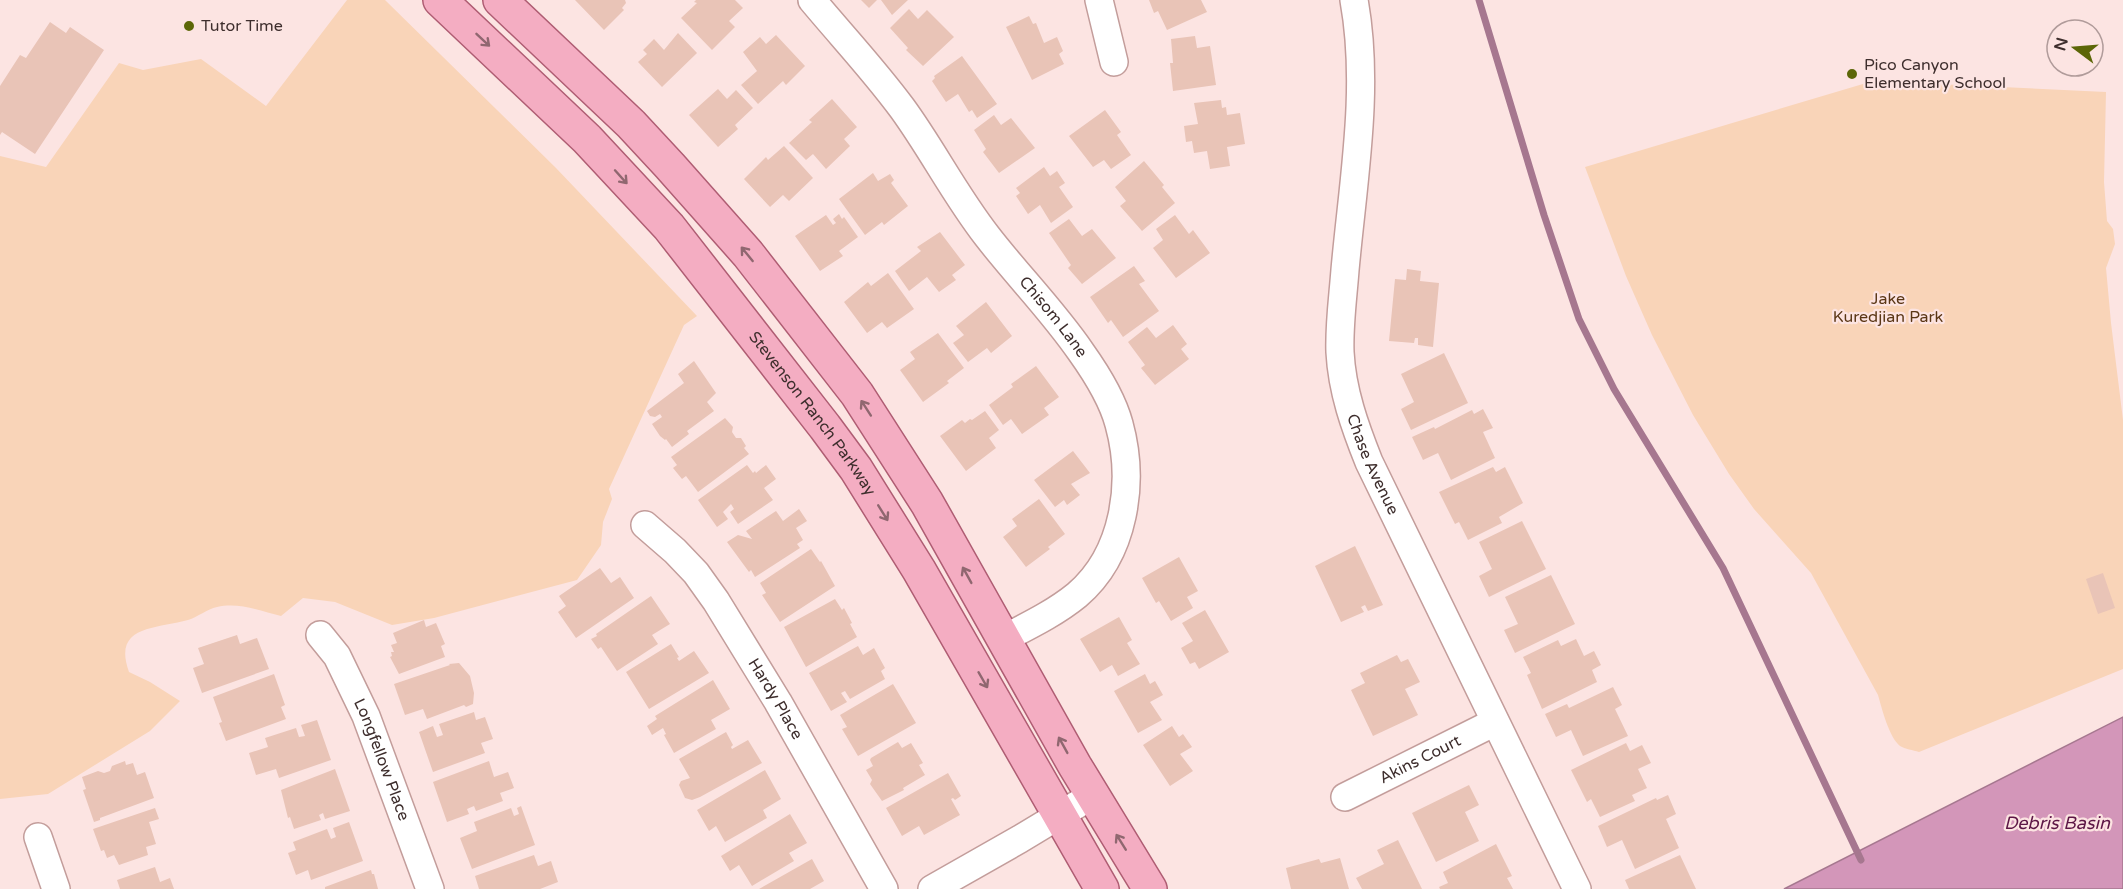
<svg xmlns="http://www.w3.org/2000/svg" width="2123" height="889" viewBox="0 0 2123 889" font-family="'Varela Round',sans-serif">
  <rect width="100%" height="100%" fill="#fce4e2"/>
  <path fill="#f9d4b8" d="M347 0H385L556 168 697 316 684 325 609 489 612 499 603 522 601 545 577 580 434 618 392 625 335 602 303 598 281 616C261 611 239 602 217 607 207 609 198 617 188 620 156 629 112 625 129 672L150 682 180 701 150 731 48 794 0 799V156L46 167 119 63 143 70 201 59 266 106Z
    M1873 81 2106 92 2104 182 2107 221 2113 229 2115 244 2106 268 2111 323 2123 420V669L1919 752C1913 750 1905 749 1900 746 1889 737 1882 709 1878 695L1811 573 1754 509 1729 474 1693 415 1652 335 1626 276 1585 167Z"/>
  <path fill="#d396b9" stroke="#a6778f" stroke-width="1.5" d="M2123 717V889H1784Z"/>
  <g fill="none" stroke-linecap="round" stroke-linejoin="round">
    <path stroke="#a6778f" stroke-width="7" d="M1479 0 1544 215 1579 319 1614 389 1723 568 1861 860"/>
  </g>
  <path fill="#e9c4b7" d="M575 0H625L626 3 622 8 624 10 604 30Z
    M696 0H735L743 8 729 21 735 27 712 50 681 18 697 3 694 2Z
    M861 0H877L869 8Z
    M881 0H908L892 15Z
    M1149 0H1201L1207 12 1167 30 1158 11 1154 13Z
    M909 9 918 19 927 10 954 37 923 66 906 50 908 48 890 28Z
    M1029 16 1033 24 1036 23 1044 43 1057 37 1063 51 1059 54 1064 64 1032 80 1006 27Z
    M50 22 66 33 70 27 104 50 35 154 2 132 0 135V86L20 55 26 58Z
    M678 33 697 53 662 87 638 62 647 54 643 50 654 39 664 50Z
    M776 35 805 66 786 85 783 81 758 104 741 85 757 71 743 52 760 37 766 44Z
    M1195 36 1197 48 1210 46 1216 85 1173 91 1170 63H1173L1171 39Z
    M962 56 997 104 977 118 972 110 969 112 958 94 946 102 932 81 935 78 934 76Z
    M718 89 727 99 736 90 753 108 735 125 738 129 718 147 689 115Z
    M832 99 857 127 844 139 850 146 826 169 813 154 806 160 789 143 812 122 809 120Z
    M1221 100 1222 108 1226 107 1227 115 1240 113 1245 144 1227 147 1230 166 1210 169 1207 151 1194 153 1192 141 1186 142 1184 126 1198 124 1194 103Z
    M1105 110 1121 132 1117 135 1131 155 1111 169 1104 160 1093 167 1069 136Z
    M994 115 1001 125 1011 118 1035 148 999 173 983 152 986 149 974 130Z
    M784 146 813 178 789 201 783 195 770 207 744 179 766 157 768 160Z
    M1144 161 1164 185 1162 187 1175 203 1142 231 1120 206 1126 201 1115 187Z
    M1044 167 1050 176 1057 171 1065 183 1059 187 1073 207 1051 223 1040 205 1028 214 1016 196 1020 193 1016 188Z
    M873 173 878 181 890 174 894 180 891 183 908 206 884 225 882 222 865 235 839 199Z
    M839 214 842 219 844 217 858 237 839 251 843 256 820 271 795 236 826 215 833 225 836 223 833 219Z
    M1175 215 1189 234 1193 230 1210 253 1176 278 1153 248 1163 240 1156 229Z
    M1069 219 1082 236 1092 229 1116 258 1082 284 1068 268 1071 265 1049 233Z
    M940 232 965 265 952 275 956 280 939 292 927 277 909 291 895 271 921 251 917 247Z
    M1134 266 1145 281 1139 284 1159 311 1123 337 1111 320 1108 323 1090 297Z
    M1407 269 1421 271 1420 281 1439 283 1433 347 1418 345V338H1415L1414 343 1389 341 1395 279 1406 280Z
    M888 273 914 309 887 328 882 322 867 333 844 302 868 282 871 286Z
    M986 302 1012 336 991 353 987 348 968 362 953 343 964 335 956 326Z
    M1173 325 1187 344 1181 349 1189 359 1155 385 1141 368 1145 365 1128 342 1147 327 1156 338Z
    M938 333 964 368 947 381 949 383 923 402 900 370 915 359 910 352Z
    M1444 353 1468 403 1411 430 1401 409 1414 402 1401 374Z
    M694 361 716 393 707 402 714 411 687 431 689 434 672 447 666 439 665 440 660 436 652 424 662 417 660 414 655 417 650 416 647 411 684 383 678 374Z
    M1036 366 1059 397 1044 408 1049 415 1022 434 1011 419 1003 425 989 405 1013 387 1011 384Z
    M1483 409 1493 428 1483 432 1495 458 1451 480 1438 453 1423 460 1412 437 1434 427 1435 429 1472 410 1474 414Z
    M985 411 999 430 989 438 996 448 966 471 940 436 962 420 965 423 970 419 972 420Z
    M725 418 733 427 732 432 736 438H741L746 446 744 448 749 454 698 492 686 476 682 479 673 468 677 465 671 457Z
    M1073 451 1090 473 1071 484 1080 495 1067 505 1064 500 1055 507 1034 480Z
    M747 465 753 473 755 471 756 473 766 465 776 479 764 488 773 500 738 524 730 512 734 509 731 504 723 512 728 519 717 527 698 500Z
    M1493 467 1496 472 1505 467 1523 503 1499 517 1502 523 1468 540 1459 522 1455 524 1439 492Z
    M1039 499 1065 534 1048 547 1050 549 1026 567 1003 537 1017 526 1012 519Z
    M799 509 807 521 796 528 803 540 797 544 800 548 755 577 751 570 749 572 727 542 738 535 752 539 746 531 776 511 783 521Z
    M1522 521 1546 569 1489 597 1479 576 1492 569 1479 542Z
    M1355 546 1383 605 1368 611 1365 605 1361 607 1364 612 1341 622 1315 566Z
    M811 549 820 562 821 561 835 586 780 622 762 595 766 593 760 583Z
    M1179 557 1198 591 1187 597 1193 608 1171 621 1159 601 1156 603 1142 578Z
    M600 568 611 583 620 577 634 598 576 638 558 612 566 606 559 596Z
    M2103 573 2115 608 2098 614 2086 579Z
    M1551 575 1575 624 1515 653 1504 630 1518 624 1505 597Z
    M651 596 670 624 652 635 658 644 617 671 601 647 598 649 591 639 597 636 596 634Z
    M835 599 842 610 844 608 852 623 850 624 857 637 806 667 784 627Z
    M1205 610 1229 652 1199 669 1195 662 1190 664 1181 648 1193 641 1182 623Z
    M1119 617 1132 640 1127 643 1140 664 1118 676 1112 665 1100 672 1080 639Z
    M424 620 426 627 436 623 445 644 441 646 445 657 399 674 390 657 392 656 391 652H394L391 645 397 643 393 633Z
    M237 635 240 644 257 638 269 669 202 693 193 668 204 664 198 648Z
    M1576 639 1584 656 1594 651 1601 665 1592 670 1597 682 1542 709 1527 675 1531 673 1523 657 1558 640 1561 646Z
    M671 644 679 657 677 658 679 661 694 651 709 673 649 709 626 672Z
    M858 646 863 655 874 648 885 668 881 671 885 679 850 699 845 691 841 693 847 702 831 711 809 673Z
    M1397 655 1401 662 1408 659 1420 682 1405 689 1418 715 1373 736 1351 690 1365 683 1360 673Z
    M459 663 470 676 474 693 473 704 466 707 464 705 427 719 423 709 405 715 394 684 450 665 449 664Z
    M274 674 285 705 281 707 286 719 226 741 219 723 222 722 213 697Z
    M1145 674 1150 684 1155 681 1163 695 1150 702 1162 720 1138 733 1114 691Z
    M713 680 730 709 711 720 716 729 674 753 664 735 666 734 663 728 652 735 647 726 657 719 655 716Z
    M893 684 916 723 858 756 842 729 847 727 840 715Z
    M1613 687 1622 705 1615 709 1628 736 1583 756 1571 730 1556 737 1545 714 1567 704 1569 708Z
    M474 712 476 720 485 717 493 739 481 743 485 753 433 772 419 732 433 726 437 737 443 735 439 724Z
    M317 720 331 760 279 778 276 769 256 775 249 753 268 747 265 738 296 728 299 737 305 736 301 725Z
    M1172 726 1179 737 1183 734 1192 747 1180 754 1193 771 1170 786 1143 745Z
    M726 732 733 745 731 747 732 749 748 740 762 763 700 797 692 800 685 798 679 785 681 781 690 778 679 759Z
    M898 742 902 748 911 743 923 763 919 765 925 775 903 788 904 790 882 801 870 784 872 780 866 770 873 766 870 760 871 758Z
    M1626 743 1630 751 1642 745 1651 763 1638 769 1647 788 1632 795 1635 801 1600 817 1591 799 1587 802 1571 770Z
    M125 761 126 765 133 763 137 775 145 772 154 798 100 818V820L94 822 83 790 86 789 82 777 98 771 104 773 110 771 112 766Z
    M489 761 494 777 508 772 514 788 500 793 503 801 476 811 474 806 467 809 469 814 447 822 433 782Z
    M335 769 350 811 325 819 323 813 319 815 321 820 294 829 290 817 288 818 281 790Z
    M765 770 781 799 763 810 767 818 725 842 716 826 709 831 697 810Z
    M948 773 961 796 955 800 953 798 951 799 960 815 924 835 919 826 902 836 886 808Z
    M1469 785 1479 805 1465 812 1479 841 1436 862 1412 813Z
    M1668 795 1676 814 1666 819 1679 848 1635 869 1622 840 1607 847 1598 826 1656 798 1657 800Z
    M521 806 535 845 472 869 460 838 477 831 474 822 511 808 514 816 519 814 517 808Z
    M155 808 159 819 149 822 156 844 146 847 148 855 119 865 114 855 107 858 104 850 101 851 93 829Z
    M790 814 807 843 789 853 794 861 752 886 739 865 730 871 721 856Z
    M349 822 363 861 311 880 308 870 296 875 288 853 296 850 293 842 327 829 331 839 336 837 333 828Z
    M1398 840 1422 889H1362L1356 878 1384 864 1377 850Z
    M1496 844 1512 876 1507 878 1513 889H1440L1439 887 1448 883 1443 872Z
    M534 855 538 866 551 861 558 882 540 889H479L475 876Z
    M1680 855 1696 889H1629L1625 880Z
    M1340 858 1349 889H1291L1286 868 1319 859 1321 863Z
    M812 859 824 881 810 889H759Z
    M155 867 160 882 170 878 174 889H120L117 880Z
    M371 870 372 874H374L378 889H325V887Z"/>
  <g fill="none" stroke-linecap="round" stroke-linejoin="round">
    <defs>
      <g id="minor">
        <path id="s1" d="M812 0C842 36 874 70 902 108 932 149 955 195 987 236 1017 275 1053 311 1081 352 1096 373 1112 398 1119 424 1135 482 1125 554 1077 595 1055 613 1028 626 1003 639"/>
        <path d="M1099 0 1114 62"/>
        <path id="s2" d="M1354 0C1370 88 1353 181 1345 270 1343 297 1339 325 1340 352 1342 391 1355 427 1369 462L1577 889"/>
        <path id="s3" d="M645 525 675 551 696 573 716 601 778 702 884 889"/>
        <path id="s4" d="M320 635 337 656 366 716 430 889"/>
        <path id="s5" d="M1345 797 1495 722"/>
        <path d="M38 837 56 889"/>
        <path d="M932 889 1020 839 1093 795"/>
      </g>
      <g id="major">
        <path id="s6" d="M440 0 587 139 669 227 825 427 856 469 919 570 1102 889"/>
        <path d="M500 0 631 124 670 166 748 254 857 394 927 503 1075 766 1150 889"/>
      </g>
    </defs>
    <use href="#minor" stroke="#c39d9b" stroke-width="30"/>
    <use href="#major" stroke="#af5d73" stroke-width="36"/>
    <use href="#minor" stroke="#fff" stroke-width="27"/>
    <use href="#major" stroke="#f4adc2" stroke-width="33"/>
  </g>
  <defs><path id="oneway-shaft" d="M-6 0H5M1.5-3L5.5 0L1.5 3" fill="none" stroke-width="1.6" stroke-linecap="round" stroke-linejoin="round" transform="scale(1.5)"/></defs>
  <g stroke="#906770">
    <use href="#oneway-shaft" transform="translate(483 40) rotate(43)"/>
    <use href="#oneway-shaft" transform="translate(621 177) rotate(48)"/>
    <use href="#oneway-shaft" transform="translate(747 254) rotate(-129)"/>
    <use href="#oneway-shaft" transform="translate(866 408) rotate(-123)"/>
    <use href="#oneway-shaft" transform="translate(883 513) rotate(58)"/>
    <use href="#oneway-shaft" transform="translate(967 575) rotate(-119)"/>
    <use href="#oneway-shaft" transform="translate(983 680) rotate(60)"/>
    <use href="#oneway-shaft" transform="translate(1063 745) rotate(-119)"/>
    <use href="#oneway-shaft" transform="translate(1121 842) rotate(-122)"/>
  </g>
  <g fill="#5c6607" stroke="#fce4e2" stroke-width="2">
    <circle cx="189" cy="26" r="6"/>
    <circle cx="1852" cy="74" r="6"/>
  </g>
  <g text-anchor="middle" dominant-baseline="central" stroke-width="4.5" stroke-linejoin="round" paint-order="stroke">
    <g font-size="16" fill="#3e2e2d" stroke="#fce4e2" text-anchor="start">
      <text x="201" y="26">Tutor Time</text>
      <text x="1864" y="65">Pico Canyon<tspan x="1864" dy="18">Elementary School</tspan></text>
    </g>
    <g font-size="16" fill="#5a3615" stroke="#fce4e2">
      <text x="1888" y="299">Jake<tspan x="1888" dy="18">Kuredjian Park</tspan></text>
    </g>
    <g font-size="16" fill="#3e2e2d" stroke="#fce4e2">
      <text stroke="none"><textPath href="#s1" startOffset="399">Chisom Lane</textPath></text>
      <text stroke="none"><textPath href="#s6" startOffset="558">Stevenson Ranch Parkway</textPath></text>
      <text stroke="none"><textPath href="#s2" startOffset="471">Chase Avenue</textPath></text>
      <text stroke="none"><textPath href="#s3" startOffset="219">Hardy Place</textPath></text>
      <text stroke="none"><textPath href="#s4" startOffset="140">Longfellow Place</textPath></text>
      <text stroke="none"><textPath href="#s5" startOffset="84">Akins Court</textPath></text>
    </g>
    <g font-size="18" font-style="italic" fill="#5d1646" stroke="#fce4e2">
      <text x="2057" y="823">Debris Basin</text>
    </g>
  </g>
  <g transform="translate(2075 48) rotate(286)"><circle r="28" fill="#fce4e2" stroke="#b09b9a" stroke-width="1.5"/>
  <path d="M0-4.5L10 22L0 15L-10 22Z" fill="#5c6607"/>
  <text y="-9" font-size="16" font-weight="bold" text-anchor="middle" fill="#3e2e2d">N</text>
  </g>
</svg>
